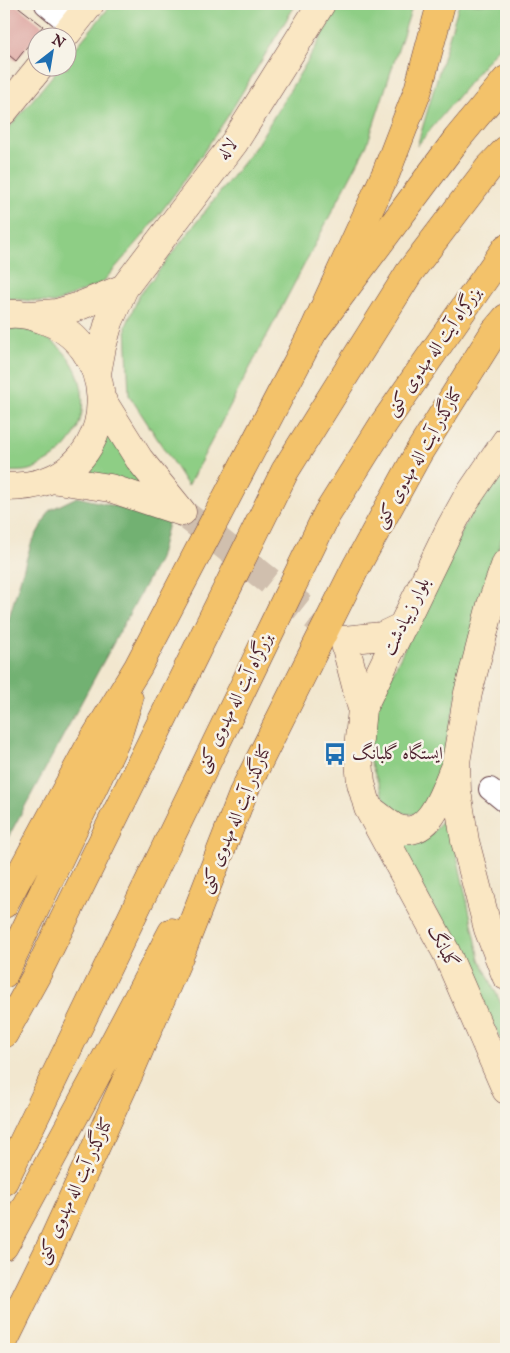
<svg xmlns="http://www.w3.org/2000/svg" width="510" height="1353" viewBox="0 0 510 1353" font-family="'IM FELL English',Amiri,serif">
  <rect width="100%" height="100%" fill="#f7f3e8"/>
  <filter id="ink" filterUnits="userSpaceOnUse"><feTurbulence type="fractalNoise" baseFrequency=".02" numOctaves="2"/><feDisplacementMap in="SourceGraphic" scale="10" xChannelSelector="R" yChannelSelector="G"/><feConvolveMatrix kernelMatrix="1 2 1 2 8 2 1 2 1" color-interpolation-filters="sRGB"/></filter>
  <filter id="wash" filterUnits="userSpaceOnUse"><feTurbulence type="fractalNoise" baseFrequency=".0096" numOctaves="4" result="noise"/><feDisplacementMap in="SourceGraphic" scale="20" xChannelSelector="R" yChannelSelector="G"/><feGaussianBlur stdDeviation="1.12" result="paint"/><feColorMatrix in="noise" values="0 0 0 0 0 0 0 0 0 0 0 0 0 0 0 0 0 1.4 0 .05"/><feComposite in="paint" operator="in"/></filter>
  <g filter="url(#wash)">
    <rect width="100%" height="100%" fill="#f2e7cf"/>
    <path fill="#8ece85" stroke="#6c7658" d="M112 4H296L226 119 179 188 142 237 102 283 54 303 4 298V134L59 68H68V57Z
      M339 4H413L367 145 188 486 129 395 126 326 139 296 256 146 313 52Z
      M459 4H506V38L417 146Z
      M4 329C11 329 20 328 27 330 91 346 104 433 44 463 40 465 35 469 30 470 22 472 12 471 4 472Z
      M106 422 163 502 90 479 83 466Z
      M506 466V531L502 537 458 689 442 763 422 814H407L393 810 384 798 369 759 372 715 473 508Z
      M447 811 480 959 506 1014V1050L439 917 396 842C401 843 408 845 412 844 431 841 439 825 447 811Z"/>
    <path fill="#72b172" stroke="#5e684e" d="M77 497 169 519 159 559 4 845V634L31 544 50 510Z"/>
    <g id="blocks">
      <path fill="#dea5a0" d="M4 4H15L43 26 16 61 4 51Z"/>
    </g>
  </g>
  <g filter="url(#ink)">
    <use href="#blocks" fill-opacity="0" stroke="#633d44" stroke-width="1"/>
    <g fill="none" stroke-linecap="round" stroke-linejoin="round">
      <path stroke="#d0bfae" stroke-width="28" stroke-dasharray="28 14" stroke-linecap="butt" d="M182 512 344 640"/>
      <defs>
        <path id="street" d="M46 4 72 26
          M490 789 506 802"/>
        <path id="secondary" d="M63 38 90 4
          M4 111 39 68
          M4 315C16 312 29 315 41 319 116 342 122 450 49 480 34 486 19 487 4 487
          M30 315 57 313 77 307 124 288
          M97 373 102 347 109 322 124 288 234 143 321 4
          M102 400 139 459 182 512
          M506 441 465 501 450 528 362 709 358 749 361 783 368 808 446 952 506 1090
          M51 479 110 488 182 512
          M506 563 491 605 468 693 456 762 457 791 465 841 488 929 506 976
          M362 709 344 640 382 636 403 626
          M371 810C379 815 387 823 396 828 430 842 444 790 454 768"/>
        <path id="primary" d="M4 904 89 747 138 667 313 332 457 139 506 80
          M4 974 117 738 129 699
          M4 1246 108 1054 172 932
          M4 1341 47 1254 129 1074 184 945 244 791 356 567 419 452 495 331 506 318"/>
        <path id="highway" d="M313 332 386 173 418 90 441 4
          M4 1034 36 976 285 471 409 273 488 169 506 150
          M4 1181 327 514 384 423 506 248"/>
      </defs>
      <use href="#street" stroke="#633d44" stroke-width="24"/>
      <use href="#secondary" stroke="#633d44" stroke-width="29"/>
      <use href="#primary" stroke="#633d44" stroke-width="29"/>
      <use href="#highway" stroke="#633d44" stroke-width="29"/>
      <use href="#street" stroke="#fff" stroke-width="22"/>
      <use href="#secondary" stroke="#fae7c3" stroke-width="28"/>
      <use href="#primary" stroke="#f3c26a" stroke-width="28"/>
      <use href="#highway" stroke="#f3c26a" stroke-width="28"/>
    </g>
  </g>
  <defs>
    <symbol id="bus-bare" viewBox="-9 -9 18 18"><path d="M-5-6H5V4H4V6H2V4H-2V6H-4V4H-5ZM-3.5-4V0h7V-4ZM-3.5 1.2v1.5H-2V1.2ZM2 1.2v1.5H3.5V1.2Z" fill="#1f6fb2" stroke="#f7f3e8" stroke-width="2.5" paint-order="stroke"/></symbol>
  </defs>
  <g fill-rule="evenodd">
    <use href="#bus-bare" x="319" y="738" width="32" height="32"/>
  </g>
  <g text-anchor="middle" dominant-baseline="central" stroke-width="5" stroke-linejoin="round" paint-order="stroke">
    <g font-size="18" fill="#4a1f2b" stroke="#f7f3e8">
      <text transform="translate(228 150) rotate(-55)">لاله</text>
      <text transform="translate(434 352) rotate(-55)">بزرگراه آیت اله مهدوی کنی</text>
      <text transform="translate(419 458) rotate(-60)">کنارگذر آیت اله مهدوی کنی</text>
      <text transform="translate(407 617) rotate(-64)">بلوار زیبادشت</text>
      <text transform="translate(235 703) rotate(-64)">بزرگراه آیت اله مهدوی کنی</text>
      <text transform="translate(236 819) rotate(-67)">کنارگذر آیت اله مهدوی کنی</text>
      <text transform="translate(442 947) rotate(63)">گلبانگ</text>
      <text transform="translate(75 1191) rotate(-65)">کنارگذر آیت اله مهدوی کنی</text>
    </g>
    <g font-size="18" fill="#4a1f2b" stroke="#f7f3e8" text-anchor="start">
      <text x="352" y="754">ایستگاه گلبانگ</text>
    </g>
  </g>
  <rect width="510" height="1353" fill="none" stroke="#f7f3e8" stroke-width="20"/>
  <g transform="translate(52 52) rotate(31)"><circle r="24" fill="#f7f3e8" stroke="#b29e9c"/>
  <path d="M0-4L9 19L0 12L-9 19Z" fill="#1f6fb2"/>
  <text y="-8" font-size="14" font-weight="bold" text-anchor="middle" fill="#4a1f2b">N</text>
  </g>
</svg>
